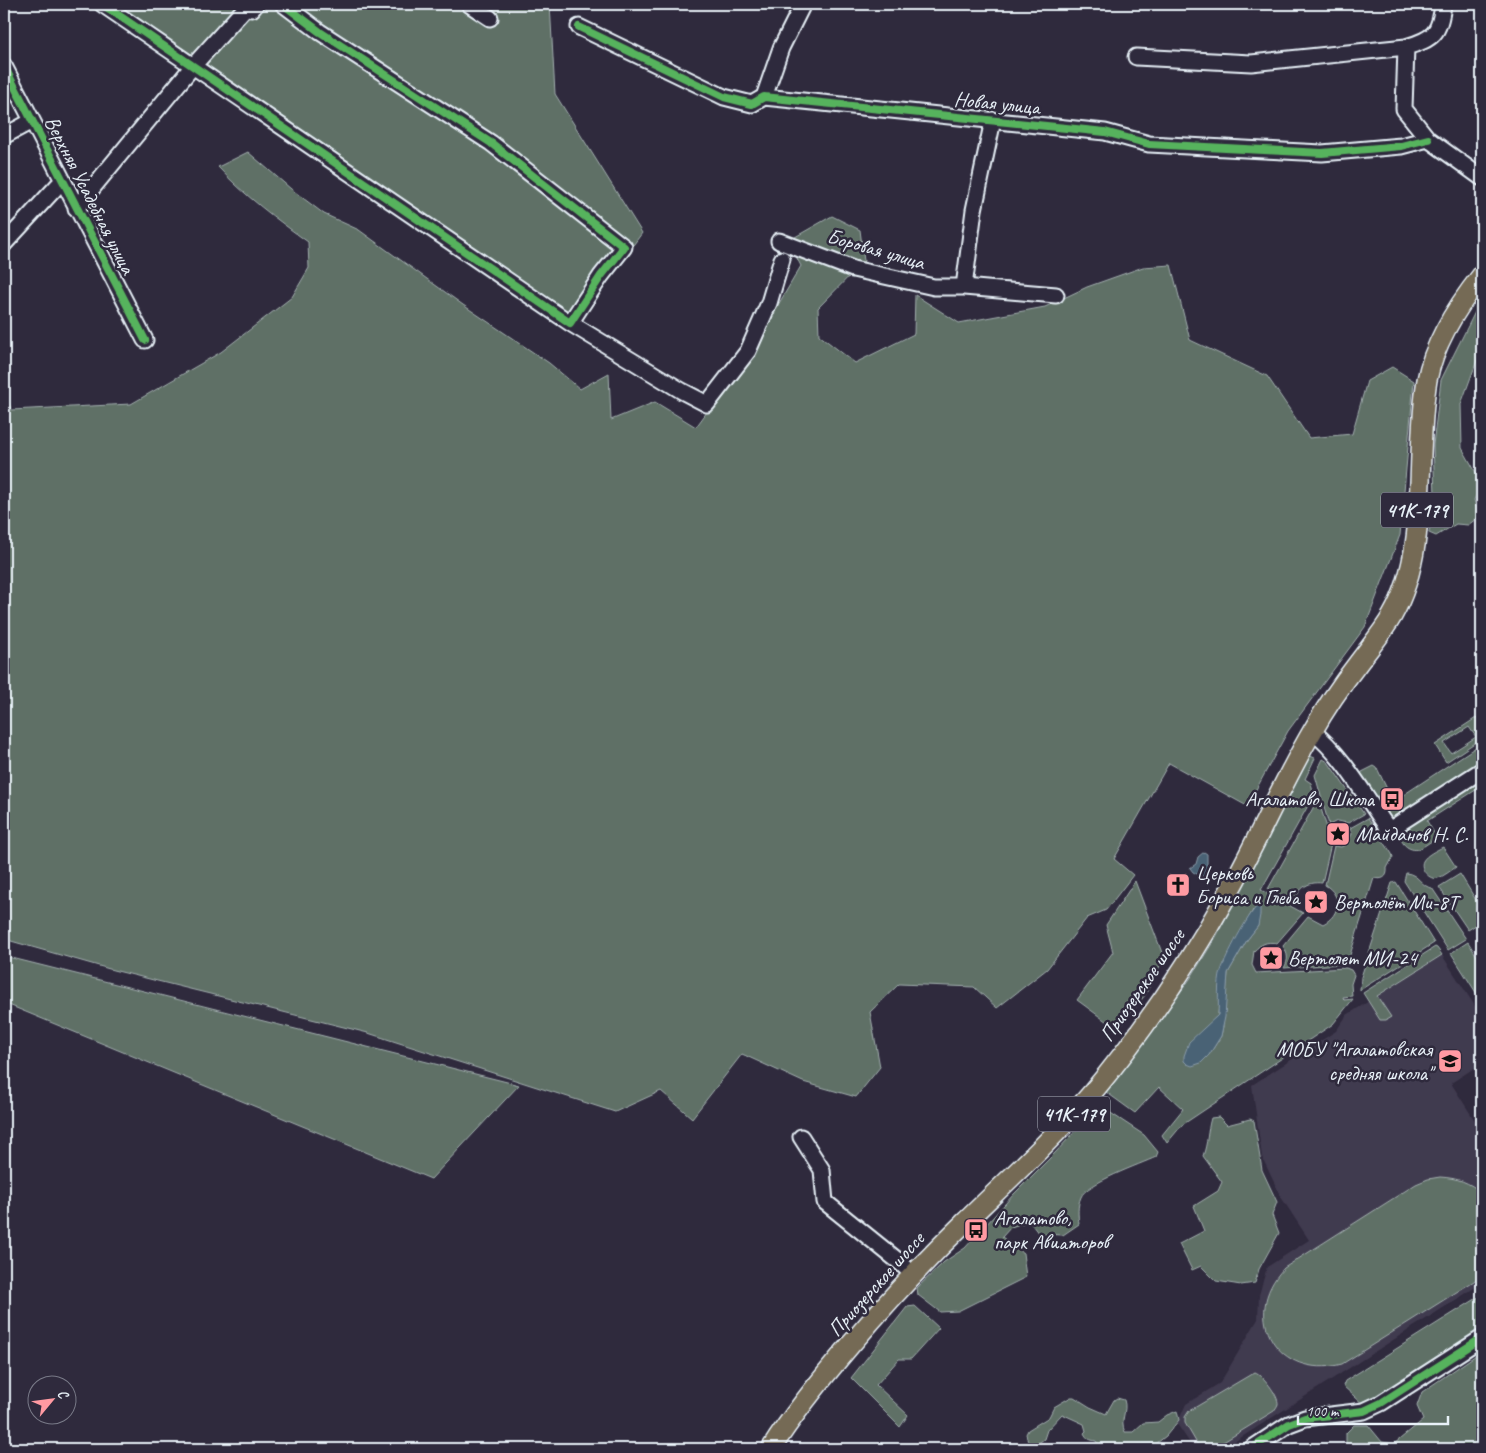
<svg xmlns="http://www.w3.org/2000/svg" width="1486" height="1453" viewBox="0 0 1486 1453" font-family="Caveat,sans-serif">
  <rect width="100%" height="100%" fill="#2f2a3d"/>
  <filter id="ink" filterUnits="userSpaceOnUse"><feTurbulence type="fractalNoise" baseFrequency=".02" numOctaves="2"/><feDisplacementMap in="SourceGraphic" scale="10" xChannelSelector="R" yChannelSelector="G"/><feConvolveMatrix kernelMatrix="1 2 1 2 8 2 1 2 1" color-interpolation-filters="sRGB"/></filter>
  <g filter="url(#ink)">
    <path fill="#413a4f" d="M1442 955 1482 1017V1063L1451 1083 1482 1132V1283L1223 1449H1194L1177 1424 1186 1404 1220 1383 1258 1319 1259 1295 1267 1267 1309 1240 1281 1197 1262 1157 1252 1085 1336 1031 1347 1015Z"/>
    <path fill="#5e6f66" stroke="#a3b0af" fill-rule="evenodd" d="M109 4H550L555 94 642 233 574 326Z
      M248 152 291 189 324 214 359 230 463 305 549 363 580 389 609 373 611 420 655 402 696 427 748 356 801 266 788 241 832 216 860 230 864 261 818 308 819 335 855 363 914 334 915 295 959 323 1045 307 1087 287 1143 267 1171 265 1190 340 1267 376 1309 438 1352 434 1367 381 1392 367 1414 381 1400 535 1365 627 1288 731 1247 806 1169 763 1114 859 1133 875 1106 910 1087 918 1047 969 997 1008 974 987 899 984 870 1012 880 1067 856 1097 803 1082 742 1054 692 1118 661 1091 615 1112 368 1033 113 970 4 939V390H5L11 410 131 404 221 352 292 297 309 268 308 242C276 219 245 196 218 167Z
      M1482 301V347L1461 404 1462 448 1482 483 1474 500 1480 516 1468 525 1456 524 1436 536 1429 533 1435 494 1433 445 1441 380 1476 310Z
      M1482 714V738L1446 762 1435 745ZM1469 727 1476 737 1451 753 1444 743Z
      M1482 743V765L1391 820 1387 818 1382 809Z
      M1310 756 1315 758 1305 779 1311 783 1314 795 1261 890 1303 913 1277 943C1266 941 1261 944 1254 951L1252 965 1256 973 1346 968 1351 970 1354 975 1351 984 1352 996 1343 997 1344 1000 1353 999 1333 1024 1182 1125 1167 1143 1162 1135 1183 1109 1159 1087 1135 1113 1106 1092 1190 979 1216 937ZM1253 910 1258 926 1247 940 1228 973 1223 1026 1221 1036 1209 1055 1214 1019 1218 1015 1221 973 1241 931Z
      M1323 759 1328 762 1364 814 1348 823 1337 821 1329 825 1315 775Z
      M1374 766 1377 768 1387 789 1378 796 1374 797 1360 776 1362 772Z
      M1482 776V786L1427 821 1437 838C1431 841 1425 846 1419 849 1409 852 1398 842 1401 832 1402 831 1406 825 1406 825Z
      M1318 799 1327 828V839L1331 844 1322 883C1307 881 1296 890 1295 904L1268 889Z
      M1368 818 1392 854 1393 857 1387 868C1388 878 1382 880 1374 878L1350 955 1348 960 1341 962V964L1284 968C1289 960 1288 954 1283 946L1308 916 1323 924C1341 915 1342 895 1325 885L1334 846 1341 847 1347 844 1352 834 1350 828Z
      M1340 825 1345 828 1347 835 1344 840 1337 842 1340 833 1337 832 1333 840 1330 833 1335 826Z
      M1443 847 1456 867C1450 871 1444 876 1438 878 1430 881 1419 869 1423 861 1426 855 1437 850 1443 847Z
      M1406 873C1419 874 1421 887 1432 888L1466 939 1448 950 1404 881Z
      M1460 874 1482 910V921L1468 930 1439 887Z
      M1135 881 1164 958 1145 995 1118 1030 1077 1000 1113 952 1106 925Z
      M1396 882 1434 943 1360 990 1361 977 1392 883Z
      M1468 942 1482 964V1002L1451 953Z
      M1435 947 1437 948 1442 955 1377 996 1391 1017 1386 1020H1380L1363 993Z
      M4 956 519 1085 431 1179 4 1003Z
      M1097 1104 1144 1135 1158 1152 1156 1157C1141 1164 1086 1183 1081 1197 1077 1206 1078 1215 1079 1224L1063 1235 1039 1234 1029 1221 1011 1227 1002 1237 1023 1253 1026 1277 958 1311 940 1312 918 1295 917 1288 944 1262 965 1248 1014 1194 1054 1154 1083 1123Z
      M1219 1117 1227 1125 1250 1119 1254 1121 1262 1170 1277 1202 1272 1215 1279 1233 1259 1269 1255 1283 1241 1285 1216 1281 1201 1266 1192 1270 1179 1244 1204 1231 1194 1206 1218 1191 1222 1182 1203 1156C1208 1142 1207 1132 1211 1118Z
      M1440 1177C1457 1178 1469 1182 1482 1193V1274L1474 1281 1342 1364C1278 1381 1239 1316 1284 1268L1416 1184 1428 1179Z
      M1482 1295V1332L1365 1406 1343 1386 1345 1381Z
      M915 1306 939 1328 911 1359H899L876 1385 908 1415 900 1427 851 1378 907 1307Z
      M1482 1351V1449H1352L1346 1446V1433L1354 1425H1368L1382 1442 1394 1444 1423 1420 1417 1406 1422 1392Z
      M1255 1372C1262 1374 1279 1396 1278 1404 1277 1407 1275 1409 1274 1411L1212 1449H1204L1199 1447 1185 1423V1417L1189 1411Z
      M1071 1397H1074L1090 1407 1106 1414 1114 1400 1117 1398 1124 1400C1128 1411 1119 1421 1125 1432H1133L1143 1423 1158 1422 1167 1415 1177 1411 1179 1420 1166 1436 1157 1443 1137 1445 1133 1449H1101L1096 1441C1090 1440 1087 1439 1084 1433L1086 1431 1084 1424 1062 1414 1047 1430 1044 1439 1032 1448 1029 1445 1026 1434 1028 1430 1049 1417 1054 1407Z"/>
    <path fill="#4a6274" stroke="#899ba9" d="M1204 852 1207 854V874L1203 877 1193 872 1190 868 1196 864 1198 857Z
      M1258 905 1260 906V915L1258 926 1247 940 1228 973 1225 1017 1221 1036 1209 1055 1201 1063 1192 1066 1187 1064 1184 1061V1056L1189 1042 1218 1015C1219 1001 1217 984 1221 971 1226 956 1247 916 1258 905Z"/>
    <g fill="none" stroke-linecap="round" stroke-linejoin="round">
      <defs>
        <path id="minor" d="M102 4 570 323 601 276 624 247 491 143 320 32 283 4
          M469 4 490 18
          M579 27 724 97 752 104 764 97 1105 132 1149 144 1322 153 1401 146 1428 139
          M1406 47C1434 39 1440 33 1443 4
          M1136 57 1251 63 1406 47 1404 109 1428 139 1482 178
          M4 66 145 340
          M764 97 781 48 803 4
          M4 136 32 121
          M76 208 193 66 247 6 252 9 256 4
          M779 241 853 269 934 287H964L1056 295
          M4 244 62 181
          M964 287 974 210 993 120
          M570 323 682 391 707 404 748 351 769 303 782 259
          M1312 731C1343 755 1366 798 1389 830L1482 770
          M801 1137 822 1170 825 1202 902 1264 912 1274
          M1251 1449 1289 1424 1305 1418 1364 1411 1381 1403 1482 1338"/>
        <path id="major" d="M771 1449C795 1411 823 1377 852 1343 888 1301 924 1262 963 1224 1007 1181 1052 1140 1092 1093 1143 1032 1188 965 1227 895 1257 842 1281 785 1312 732 1326 707 1342 684 1359 662 1370 647 1383 632 1392 616 1431 549 1414 455 1427 380 1434 343 1459 304 1482 275"/>
      </defs>
      <use href="#minor" stroke="#e8f1f8" stroke-width="19"/>
      <use href="#major" stroke="#e8f1f8" stroke-width="22"/>
      <use href="#minor" stroke="#2f2a3d" stroke-width="15"/>
      <use href="#major" stroke="#756a55" stroke-width="19"/>
      <defs>
        <path id="cycleway" d="M102 4 570 323 601 276 624 247 491 143 320 32 283 4
          M579 27 724 97 752 104 764 97 1105 132 1149 144 1322 153 1401 146 1428 139
          M4 66 145 340
          M1251 1449 1289 1424 1305 1418 1364 1411 1381 1403 1482 1338"/>
      </defs>
      <use href="#cycleway" stroke="#2f2a3d" stroke-width="11"/>
      <use href="#cycleway" stroke="#56b35d" stroke-width="8"/>
    </g>
  </g>
  <defs>
    <symbol id="bus-square" viewBox="-11 -11 22 22"><rect x="-9" y="-9" width="18" height="18" rx="4" fill="#ff9aa2" stroke="#2f2a3d"/><path d="M-5-6H5V4H4V6H2V4H-2V6H-4V4H-5ZM-3.5-4V0h7V-4ZM-3.5 1.2v1.5H-2V1.2ZM2 1.2v1.5H3.5V1.2Z" fill="#111"/></symbol>
    <symbol id="sight-square" viewBox="-11 -11 22 22"><rect x="-9" y="-9" width="18" height="18" rx="4" fill="#ff9aa2" stroke="#2f2a3d"/><path d="M0-6L1.8-2.2L6-1.7L2.9 1.2L3.7 5.4L0 3.3L-3.7 5.4L-2.9 1.2L-6-1.7L-1.8-2.2Z" fill="#111"/></symbol>
    <symbol id="church-square" viewBox="-11 -11 22 22"><rect x="-9" y="-9" width="18" height="18" rx="4" fill="#ff9aa2" stroke="#2f2a3d"/><path d="M-1.2-6h2.4v3.5h3.3v2.4h-3.3V6h-2.4V-.1h-3.3v-2.4h3.3Z" fill="#111"/></symbol>
    <symbol id="school-square" viewBox="-11 -11 22 22"><rect x="-9" y="-9" width="18" height="18" rx="4" fill="#ff9aa2" stroke="#2f2a3d"/><path d="M0-5L7-2L0 1L-7-2ZM-4 1L0 2.5L4 1V4Q0 6-4 4Z" fill="#111"/></symbol>
  </defs>
  <g fill-rule="evenodd">
    <use href="#bus-square" x="1378" y="785" width="28" height="28"/>
    <use href="#sight-square" x="1324" y="820" width="28" height="28"/>
    <use href="#church-square" x="1164" y="871" width="28" height="28"/>
    <use href="#sight-square" x="1302" y="888" width="28" height="28"/>
    <use href="#sight-square" x="1257" y="944" width="28" height="28"/>
    <use href="#school-square" x="1436" y="1047" width="28" height="28"/>
    <use href="#bus-square" x="962" y="1216" width="28" height="28"/>
  </g>
  <g text-anchor="middle" dominant-baseline="central" stroke-width="5" stroke-linejoin="round" paint-order="stroke">
    <g fill="#2f2a3d" stroke="#b0b5c0" stroke-width="1">
      <rect x="1381" y="492.5" width="72" height="35" rx="4"/>
      <rect x="1038" y="1096.5" width="72" height="35" rx="4"/>
    </g>
    <g font-size="20" font-weight="bold" fill="#e8f1f8">
      <text x="1417" y="510">41К-179</text>
      <text x="1074" y="1114">41К-179</text>
    </g>
    <g font-size="21" fill="#e8f1f8" stroke="#2f2a3d">
      <text transform="translate(997 103) rotate(6)">Новая улица</text>
      <text transform="translate(90 195) rotate(63)">Верхняя Усадебная улица</text>
      <text transform="translate(876 249) rotate(16)">Боровая улица</text>
      <text transform="translate(1142 985) rotate(-55)">Приозерское шоссе</text>
      <text transform="translate(876 1284) rotate(-48)">Приозерское шоссе</text>
    </g>
    <g font-size="21" fill="#e8f1f8" stroke="#2f2a3d" text-anchor="start">
      <text x="1374" y="799" text-anchor="end">Агалатово, Школа</text>
      <text x="1356" y="834">Майданов Н. С.</text>
      <text x="1196" y="873">Церковь<tspan x="1196" dy="24">Бориса и Глеба</tspan></text>
      <text x="1334" y="902">Вертолёт Ми-8Т</text>
      <text x="1288" y="958">Вертолет МИ-24</text>
      <text x="1432" y="1049" text-anchor="end">МОБУ "Агалатовская<tspan x="1432" dy="24">средняя школа"</tspan></text>
      <text x="994" y="1218">Агалатово,<tspan x="994" dy="24">парк Авиаторов</tspan></text>
    </g>
  </g>
  <rect width="1486" height="1453" fill="none" stroke="#2f2a3d" stroke-width="20"/>
  <rect x="10" y="10" width="1466" height="1433" fill="none" stroke="#e8f1f8" stroke-width="2" filter="url(#ink)"/>
  <g transform="translate(52 1400) rotate(61)"><circle r="24" fill="#2f2a3d" stroke="#797a88"/>
  <path d="M0-4L9 19L0 12L-9 19Z" fill="#ff9aa2"/>
  <text y="-8" font-size="14" font-weight="bold" text-anchor="middle" fill="#e8f1f8">С</text>
  </g>
  <path d="M1298 1416v8h150v-8" fill="none" stroke="#e8f1f8" stroke-width="2.5"/>
  <text x="1306" y="1416" font-size="15" fill="#e8f1f8" stroke="#2f2a3d" stroke-width="4" paint-order="stroke">100 m</text>
</svg>
